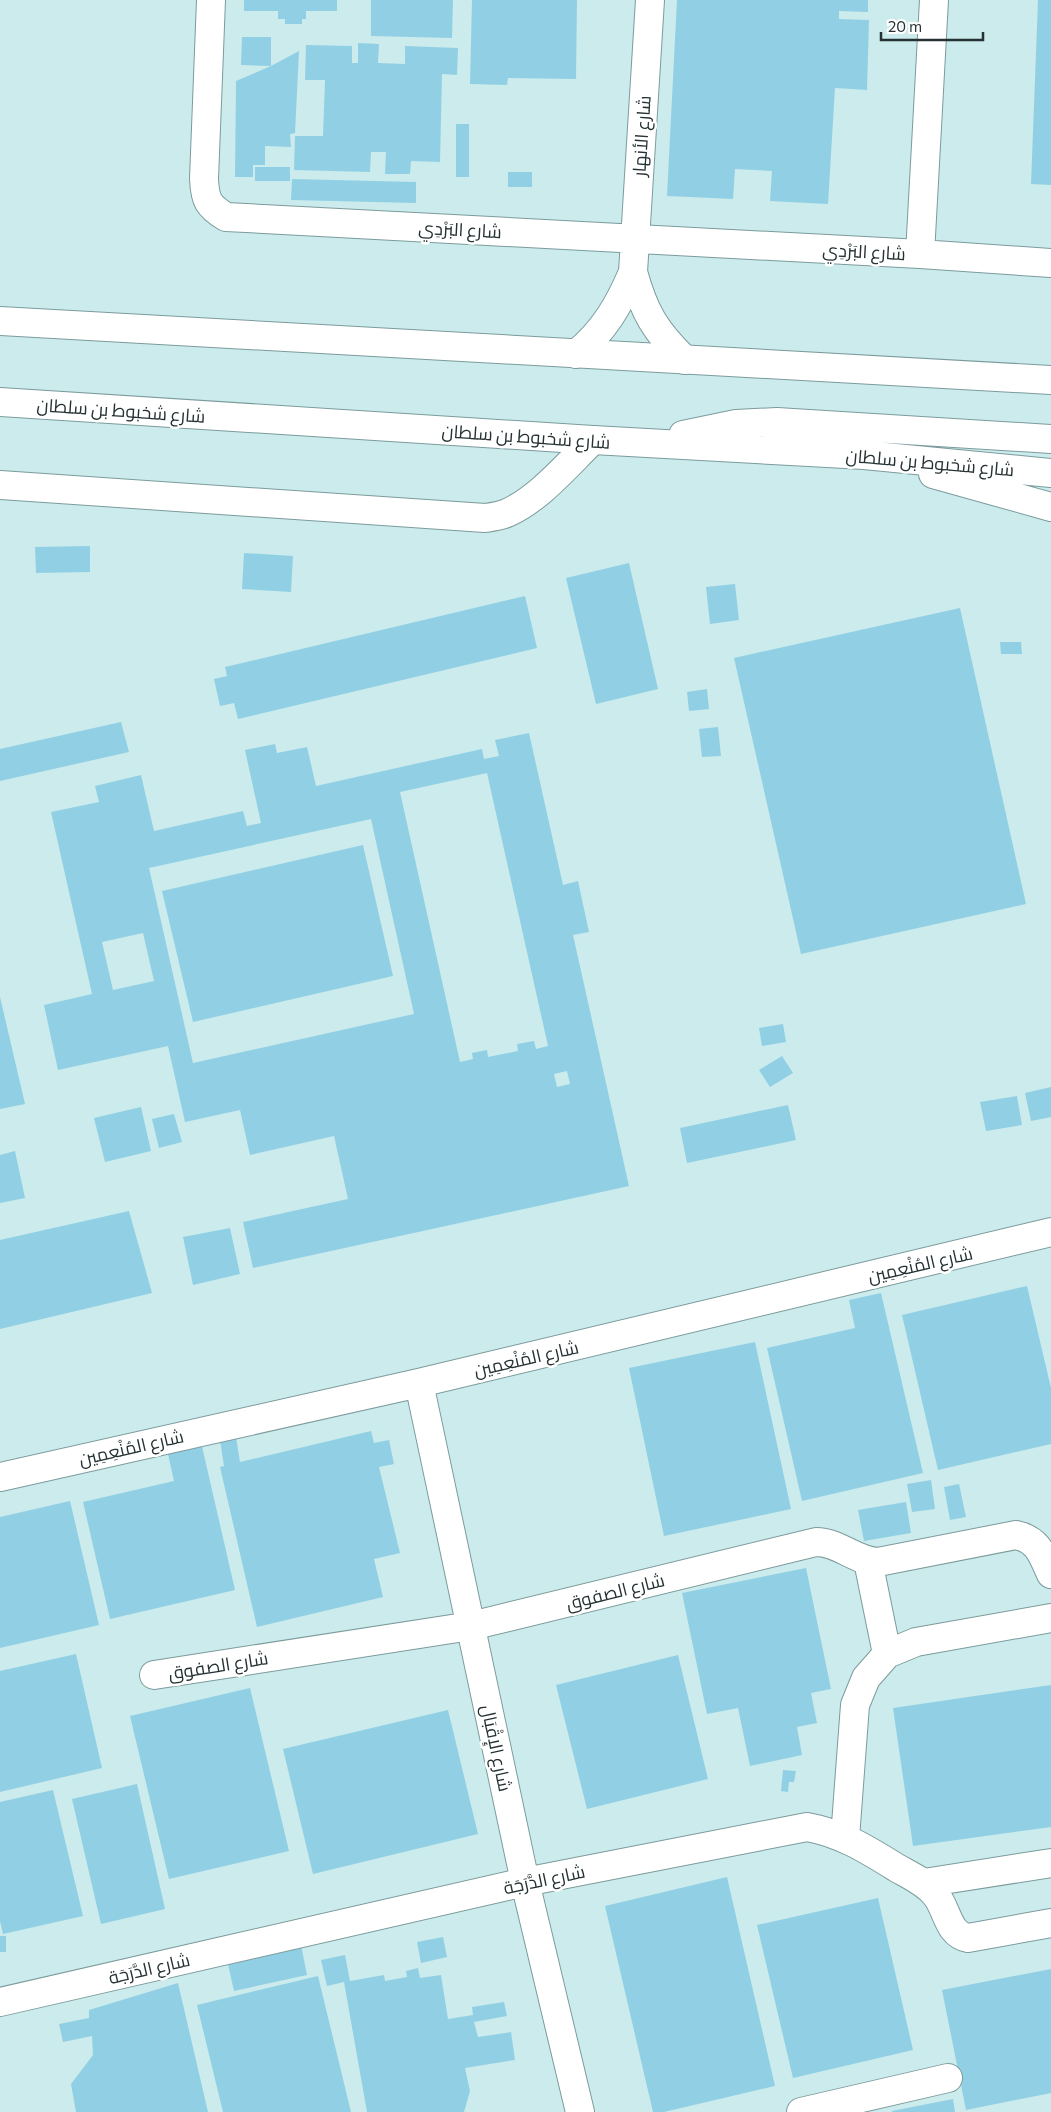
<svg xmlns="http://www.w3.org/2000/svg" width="1051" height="2112" viewBox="0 0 1051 2112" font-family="Commissioner,Cairo,sans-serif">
  <rect width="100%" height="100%" fill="#cbebec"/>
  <path fill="#91d0e4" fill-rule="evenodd" d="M244 0H337V11H306V19H302V24H285V19H278V11H244Z
    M371 0H453L452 38 371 36Z
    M472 0H577L576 79 508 78 507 85 470 84Z
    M677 0H868V12L839 11V19L869 20 867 90 835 88 828 204 770 201 772 171 735 169 733 199 667 196Z
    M1038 0H1051V185L1031 184Z
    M242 37H271V66L299 51 295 133 290 134 291 147 265 146V165H253V177H235L236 81 271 66 241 65Z
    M358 43 379 44 378 63 405 64V46L458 48 457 75 442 74 440 162 411 161 410 174H385L386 152H371L370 172 294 170 295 136H323L325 80H305L306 45 352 46V63H358Z
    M456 124H469V177H456Z
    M255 167H290V181H255Z
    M508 172H532V187H508Z
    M292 179 416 182V203L291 200Z
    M90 546V572L36 573 35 547Z
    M244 553 293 556 291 592 242 589Z
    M629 563 658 689 596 704 566 578Z
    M735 584 739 620 710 624 706 587Z
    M525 596 537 648 238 719 234 703 220 706 214 679 227 676 225 667Z
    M960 608 1026 904 801 954 734 658Z
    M1000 642H1021L1022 654H1001Z
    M707 689 709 709 689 711 687 692Z
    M121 722 129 752 0 781V749Z
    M718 727 721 756 702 757 699 729Z
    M529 733 563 885 578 881 589 932 573 935 629 1186 253 1268 243 1222 348 1199 334 1136 250 1155 240 1110 185 1122 168 1046 58 1070 44 1005 92 994 51 812 99 802 95 786 141 775 154 831 243 811 247 826 261 823 245 750 275 744 277 753 307 747 316 786 482 749 484 759 499 756 495 740ZM487 773 548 1046 536 1049 534 1041 517 1044 518 1051 488 1057 487 1050 472 1053 473 1059 460 1062 400 792ZM371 819 414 1014 193 1063 149 868ZM143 933 154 981 113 990 102 942ZM567 1071 570 1084 557 1087 554 1074Z
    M363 845 393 976 193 1022 162 891Z
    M0 997 25 1104 0 1109Z
    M783 1024 786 1042 762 1046 759 1028Z
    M782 1056 793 1073 770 1087 759 1070Z
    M1051 1087V1117L1031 1121 1025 1093Z
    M1017 1096 1022 1125 986 1131 980 1102Z
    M788 1105 796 1140 687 1163 680 1128Z
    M141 1107 151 1151 105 1162 94 1118Z
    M174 1114 182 1142 159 1148 152 1119Z
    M15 1151 25 1198 0 1203V1155Z
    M129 1211 152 1293 0 1329V1240Z
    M230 1228 240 1274 193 1285 183 1237Z
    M1027 1286 1051 1388V1444L938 1470 902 1315Z
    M881 1293 923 1473 802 1501 767 1348 855 1328 849 1300Z
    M755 1342 791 1509 664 1536 629 1368Z
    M371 1431 374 1443 389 1440 394 1464 379 1467 400 1553 374 1559 383 1597 257 1627 220 1467 224 1466 220 1440 236 1437 240 1462Z
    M201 1442 235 1590 110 1619 83 1502 174 1481 167 1450Z
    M931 1480 935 1509 912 1512 907 1484Z
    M959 1484 966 1517 950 1520 944 1487Z
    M70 1501 99 1625 0 1648V1517Z
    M906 1502 911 1533 864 1541 858 1510Z
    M806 1568 831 1689 811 1693 817 1723 797 1727 802 1755 750 1766 738 1708 707 1714 682 1593Z
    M76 1654 102 1768 0 1792V1671Z
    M678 1655 708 1779 587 1809 556 1685Z
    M1051 1685V1827L913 1846 893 1708Z
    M250 1688 289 1851 169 1879 130 1716Z
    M448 1710 478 1834 313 1874 283 1749Z
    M783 1770 796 1771 794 1782H789L788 1792 781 1791Z
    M137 1784 165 1909 101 1924 72 1799Z
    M53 1790 83 1916 3 1934 0 1921V1802Z
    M727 1877 775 2086 664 2112H653L605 1906Z
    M878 1898 913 2050 793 2078 757 1925Z
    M0 1936H6V1952H0Z
    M443 1937 447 1957 421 1963 417 1942Z
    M301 1945 307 1975 234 1991 227 1960Z
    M345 1955 350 1981 384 1975 385 1981 407 1977 406 1971 418 1968 420 1978 441 1975 448 2019 473 2015 472 2007 504 2002 507 2016 474 2022 478 2037 511 2032 515 2060 465 2068 470 2091 464 2112H367L344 1982 327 1986 321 1960Z
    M1051 1969V2093L966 2110 942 1990Z
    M318 1976 351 2112H223L197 2005Z
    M178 1983 208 2112H76L71 2084 93 2055 92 2036 63 2042 59 2024 89 2018V2010Z
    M953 2099 955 2112H892V2111Z"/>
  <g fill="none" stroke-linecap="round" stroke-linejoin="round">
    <defs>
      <path id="minor" d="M211 0 204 179C205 200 208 206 226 217L920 254 1051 263
        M650 0 633 272C644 312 655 331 685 360
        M920 254 934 0
        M576 354C604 331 619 305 633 272
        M0 485 485 518C492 517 500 516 507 513 539 499 568 464 593 440
        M419 1383 525 1882 580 2112
        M0 1477 419 1383 1051 1232
        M868 1561 887 1654
        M154 1675 471 1626 816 1542C839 1542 855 1561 878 1562L1016 1535C1039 1540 1042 1555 1051 1574
        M845 1838 855 1705 866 1678 887 1654 916 1642 1051 1618
        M924 1883 1051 1863
        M0 2002 525 1882 807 1827C841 1833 868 1850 897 1868 911 1876 925 1882 935 1894 948 1909 947 1934 968 1938L1051 1923
        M801 2112 948 2078"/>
      <path id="major" d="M0 321 1051 380
        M0 402 593 440 864 455 1051 473
        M683 435 736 424 777 422 1051 439
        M933 474 1051 507"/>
    </defs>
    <use href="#minor" stroke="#7c9b9c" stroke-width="30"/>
    <use href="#major" stroke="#7c9b9c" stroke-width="30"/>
    <use href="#minor" stroke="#fff" stroke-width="28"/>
    <use href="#major" stroke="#fff" stroke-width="28"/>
  </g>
  <g text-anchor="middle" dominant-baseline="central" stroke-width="5" stroke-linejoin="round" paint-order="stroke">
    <g font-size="18" fill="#253132" stroke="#fff">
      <text transform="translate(641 136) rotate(-86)">شارع الأنهار</text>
      <text transform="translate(460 229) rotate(3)">شارع البَرْدِي</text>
      <text transform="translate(864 251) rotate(3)">شارع البَرْدِي</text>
      <text transform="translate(121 410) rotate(4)">شارع شخبوط بن سلطان</text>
      <text transform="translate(526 436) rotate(4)">شارع شخبوط بن سلطان</text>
      <text transform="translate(930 462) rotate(5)">شارع شخبوط بن سلطان</text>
      <text transform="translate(920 1264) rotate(-13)">شارع المُنْعِمِين</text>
      <text transform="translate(526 1358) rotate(-13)">شارع المُنْعِمِين</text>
      <text transform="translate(131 1447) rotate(-13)">شارع المُنْعِمِين</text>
      <text transform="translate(615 1591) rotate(-14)">شارع الصفوق</text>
      <text transform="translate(218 1665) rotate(-9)">شارع الصفوق</text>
      <text transform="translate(497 1748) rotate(78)">شارع الإِقْبَال</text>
      <text transform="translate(544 1879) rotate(-12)">شارع الدَّرَجَة</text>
      <text transform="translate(149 1968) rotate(-13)">شارع الدَّرَجَة</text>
    </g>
  </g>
  <path d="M881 32v8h102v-8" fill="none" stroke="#253132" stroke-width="2.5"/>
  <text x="888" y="32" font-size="15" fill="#253132" stroke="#ffffff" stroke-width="4" paint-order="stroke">20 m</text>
</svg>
